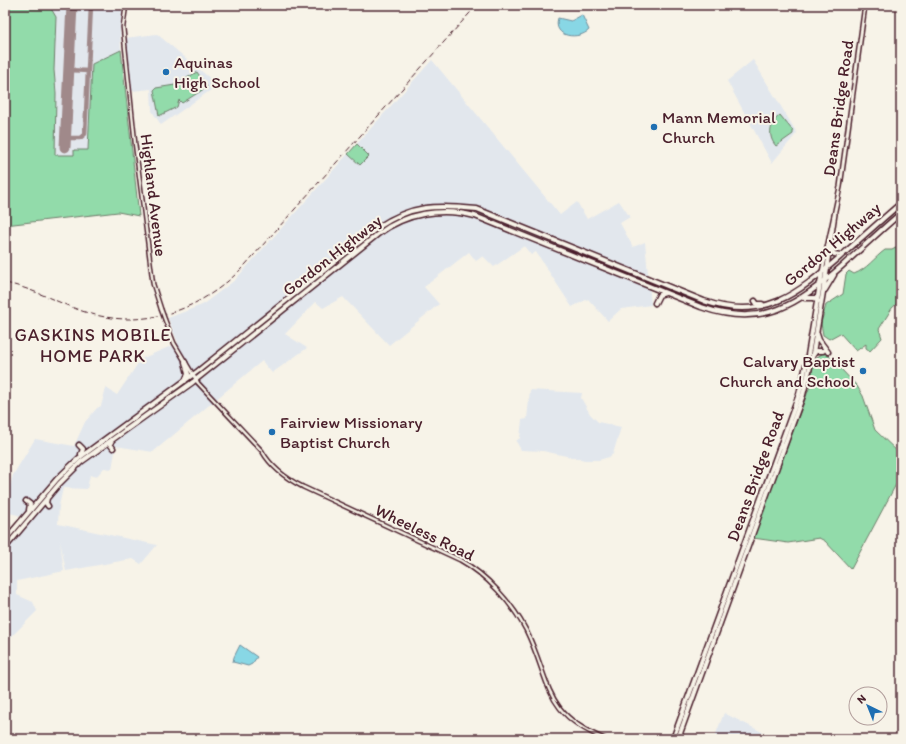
<svg xmlns="http://www.w3.org/2000/svg" width="906" height="744" viewBox="0 0 906 744" font-family="Itim,sans-serif">
  <rect width="100%" height="100%" fill="#f7f3e8"/>
  <filter id="ink" filterUnits="userSpaceOnUse"><feTurbulence type="fractalNoise" baseFrequency=".025" numOctaves="2"/><feDisplacementMap in="SourceGraphic" scale="8" xChannelSelector="R" yChannelSelector="G"/><feConvolveMatrix kernelMatrix="1 2 1 2 8 2 1 2 1" color-interpolation-filters="sRGB"/></filter>
  <g filter="url(#ink)">
    <path fill="#e2e7ed" d="M49 5H123L120 28 121 50 92 64 88 150 74 155H54L56 93Z
      M157 34 218 85 161 125 152 111 151 89 132 91 125 38Z
      M432 60 560 215 577 202 587 219 619 201 630 217 620 223 633 247 645 242 651 305 621 309 608 321 588 299 572 307 536 252 531 255 524 246 494 267 483 256 476 261 469 252 424 287 439 304 389 345 343 297 323 308 316 302 285 334 307 348 272 373 262 361 153 452 116 446 112 469 104 468 96 477 90 475 87 489 63 488 59 506 58 524 157 545 141 564 133 559 126 560 66 571 60 541 64 571 17 581V595L33 602 37 611 5 643V536L22 516 5 512V505L13 475 35 439 74 446 85 422 97 408 101 406 106 388 117 395 141 359 178 343 168 318 202 305 235 280Z
      M753 60 797 133 772 163 727 81Z
      M530 390 582 393 581 398 590 414 598 422 621 427 613 454 609 457 599 460H585L543 451 521 450 516 441 520 438 522 420 527 419Z
      M724 713 764 733 762 739H714Z"/>
    <path fill="#92dbaa" stroke="#6e7d6a" d="M5 5H49L56 17 54 70 56 93 55 155H74V150H88L92 64 121 50 139 216 118 212 5 225Z
      M197 72 207 87 182 103 179 100 177 107 159 116 154 90 156 88 175 85Z
      M780 115 793 131V134L776 146C767 136 770 123 780 115Z
      M357 144 369 156 360 165 348 154Z
      M901 245V300L892 308 879 329 882 338 870 351 866 348V344L856 351 840 333 829 339 823 335 821 323 826 305 843 294 846 274 849 271 854 274C867 269 874 258 885 250H892Z
      M825 352 857 386 863 396 875 430 901 455V475L851 569 825 541 819 538 788 543 753 538 810 386 814 359Z"/>
    <path fill="#88d7e5" stroke="#6f8d9b" d="M582 15 589 30C579 40 552 38 558 18L571 21Z
      M240 645 257 657 252 664 248 666 233 662 234 657Z"/>
    <g fill="none" stroke-linecap="round" stroke-linejoin="round">
      <path stroke="#a0898a" stroke-width="4.5" d="M69 70 88 71
        M65 138H80L85 134 91 5"/>
      <path stroke="#a0898a" stroke-width="11" d="M65 147 72 5"/>
      <defs>
        <path id="secondary" d="M126 5 123 27 135 143 153 284 161 309
          M165 320 174 343 198 383 262 451C271 467 287 479 303 487L460 560C487 575 512 603 526 630 552 683 542 713 605 739"/>
        <path id="primary" d="M827 267 835 214
          M822 272 840 187 865 5"/>
        <path id="highway" d="M831 247 834 254 841 255
          M825 290 834 275
          M805 298H815L818 301
          M755 301 757 304H762
          M655 303 659 295 665 293
          M817 334 819 340 828 352
          M813 355 816 351H823
          M185 381 188 374 185 362
          M112 440 110 444 113 448
          M79 445 83 449 81 454
          M47 498 46 503 48 506
          M26 501 30 504 29 510
          M5 540 57 479 79 458 198 371 377 228C412 204 437 205 477 209L704 301C764 322 797 294 840 257 860 239 880 221 901 203
          M5 548 59 484 81 462 193 382 378 234C406 213 441 207 475 216L701 307C763 329 797 305 842 266 862 248 881 230 901 213
          M673 739 799 394 807 361 822 272
          M678 739 803 395 812 359 827 268"/>
      </defs>
      <use href="#secondary" stroke="#4a1f2b" stroke-width="5.5"/>
      <use href="#primary" stroke="#4a1f2b" stroke-width="6"/>
      <use href="#highway" stroke="#4a1f2b" stroke-width="7"/>
      <use href="#secondary" stroke="#f7f3e8" stroke-width="2.5"/>
      <use href="#primary" stroke="#f7f3e8" stroke-width="3"/>
      <use href="#highway" stroke="#f7f3e8" stroke-width="4"/>
      <path stroke="#4a1f2b" stroke-width="1" stroke-dasharray="6 3" stroke-linecap="butt" d="M5 283C32 288 56 302 82 311 143 332 203 310 245 265L477 5"/>
      <defs>
        <path id="secondary-bridge" d="M161 309 165 320"/>
      </defs>
      <use href="#secondary-bridge" stroke="#4a1f2b" stroke-width="5.5" stroke-linecap="butt"/>
      <use href="#secondary-bridge" stroke="#f7f3e8" stroke-width="2.5"/>
    </g>
  </g>
  <g fill="#1f6fb2" stroke="#f7f3e8" stroke-width="1.5">
    <circle cx="166" cy="72" r="4"/>
    <circle cx="654" cy="127" r="4"/>
    <circle cx="863" cy="371" r="4"/>
    <circle cx="272" cy="432" r="4"/>
  </g>
  <g text-anchor="middle" dominant-baseline="central" stroke-width="4" stroke-linejoin="round" paint-order="stroke">
    <g font-size="17" fill="#4a1f2b" stroke="#f7f3e8" text-anchor="start">
      <text x="174" y="62">Aquinas<tspan x="174" dy="20">High School</tspan></text>
      <text x="662" y="117">Mann Memorial<tspan x="662" dy="20">Church</tspan></text>
      <text x="855" y="361" text-anchor="end">Calvary Baptist<tspan x="855" dy="20">Church and School</tspan></text>
      <text x="280" y="422">Fairview Missionary<tspan x="280" dy="20">Baptist Church</tspan></text>
    </g>
    <g font-size="17" fill="#4a1f2b" stroke="#f7f3e8">
      <text transform="translate(838 108) rotate(-82)">Deans Bridge Road</text>
      <text transform="translate(154 195) rotate(83)">Highland Avenue</text>
      <text transform="translate(832 244) rotate(-40)">Gordon Highway</text>
      <text transform="translate(332 255) rotate(-38)">Gordon Highway</text>
      <text transform="translate(755 476) rotate(-70)">Deans Bridge Road</text>
      <text transform="translate(425 532) rotate(26)">Wheeless Road</text>
    </g>
    <g font-size="18" letter-spacing="1" fill="#4a1f2b" stroke="#f7f3e8">
      <text x="93" y="335">GASKINS MOBILE<tspan x="93" dy="21">HOME PARK</tspan></text>
    </g>
  </g>
  <rect width="906" height="744" fill="none" stroke="#f7f3e8" stroke-width="20"/>
  <rect x="10" y="10" width="886" height="724" fill="none" stroke="#4a1f2b" stroke-width="1.5" filter="url(#ink)"/>
  <g transform="translate(868 706) rotate(317)"><circle r="19" fill="#f7f3e8" stroke="#b29e9c"/>
  <path d="M0-3L7 15L0 10L-7 15Z" fill="#1f6fb2"/>
  <text y="-6" font-size="11" font-weight="bold" text-anchor="middle" fill="#4a1f2b">N</text>
  </g>
</svg>
